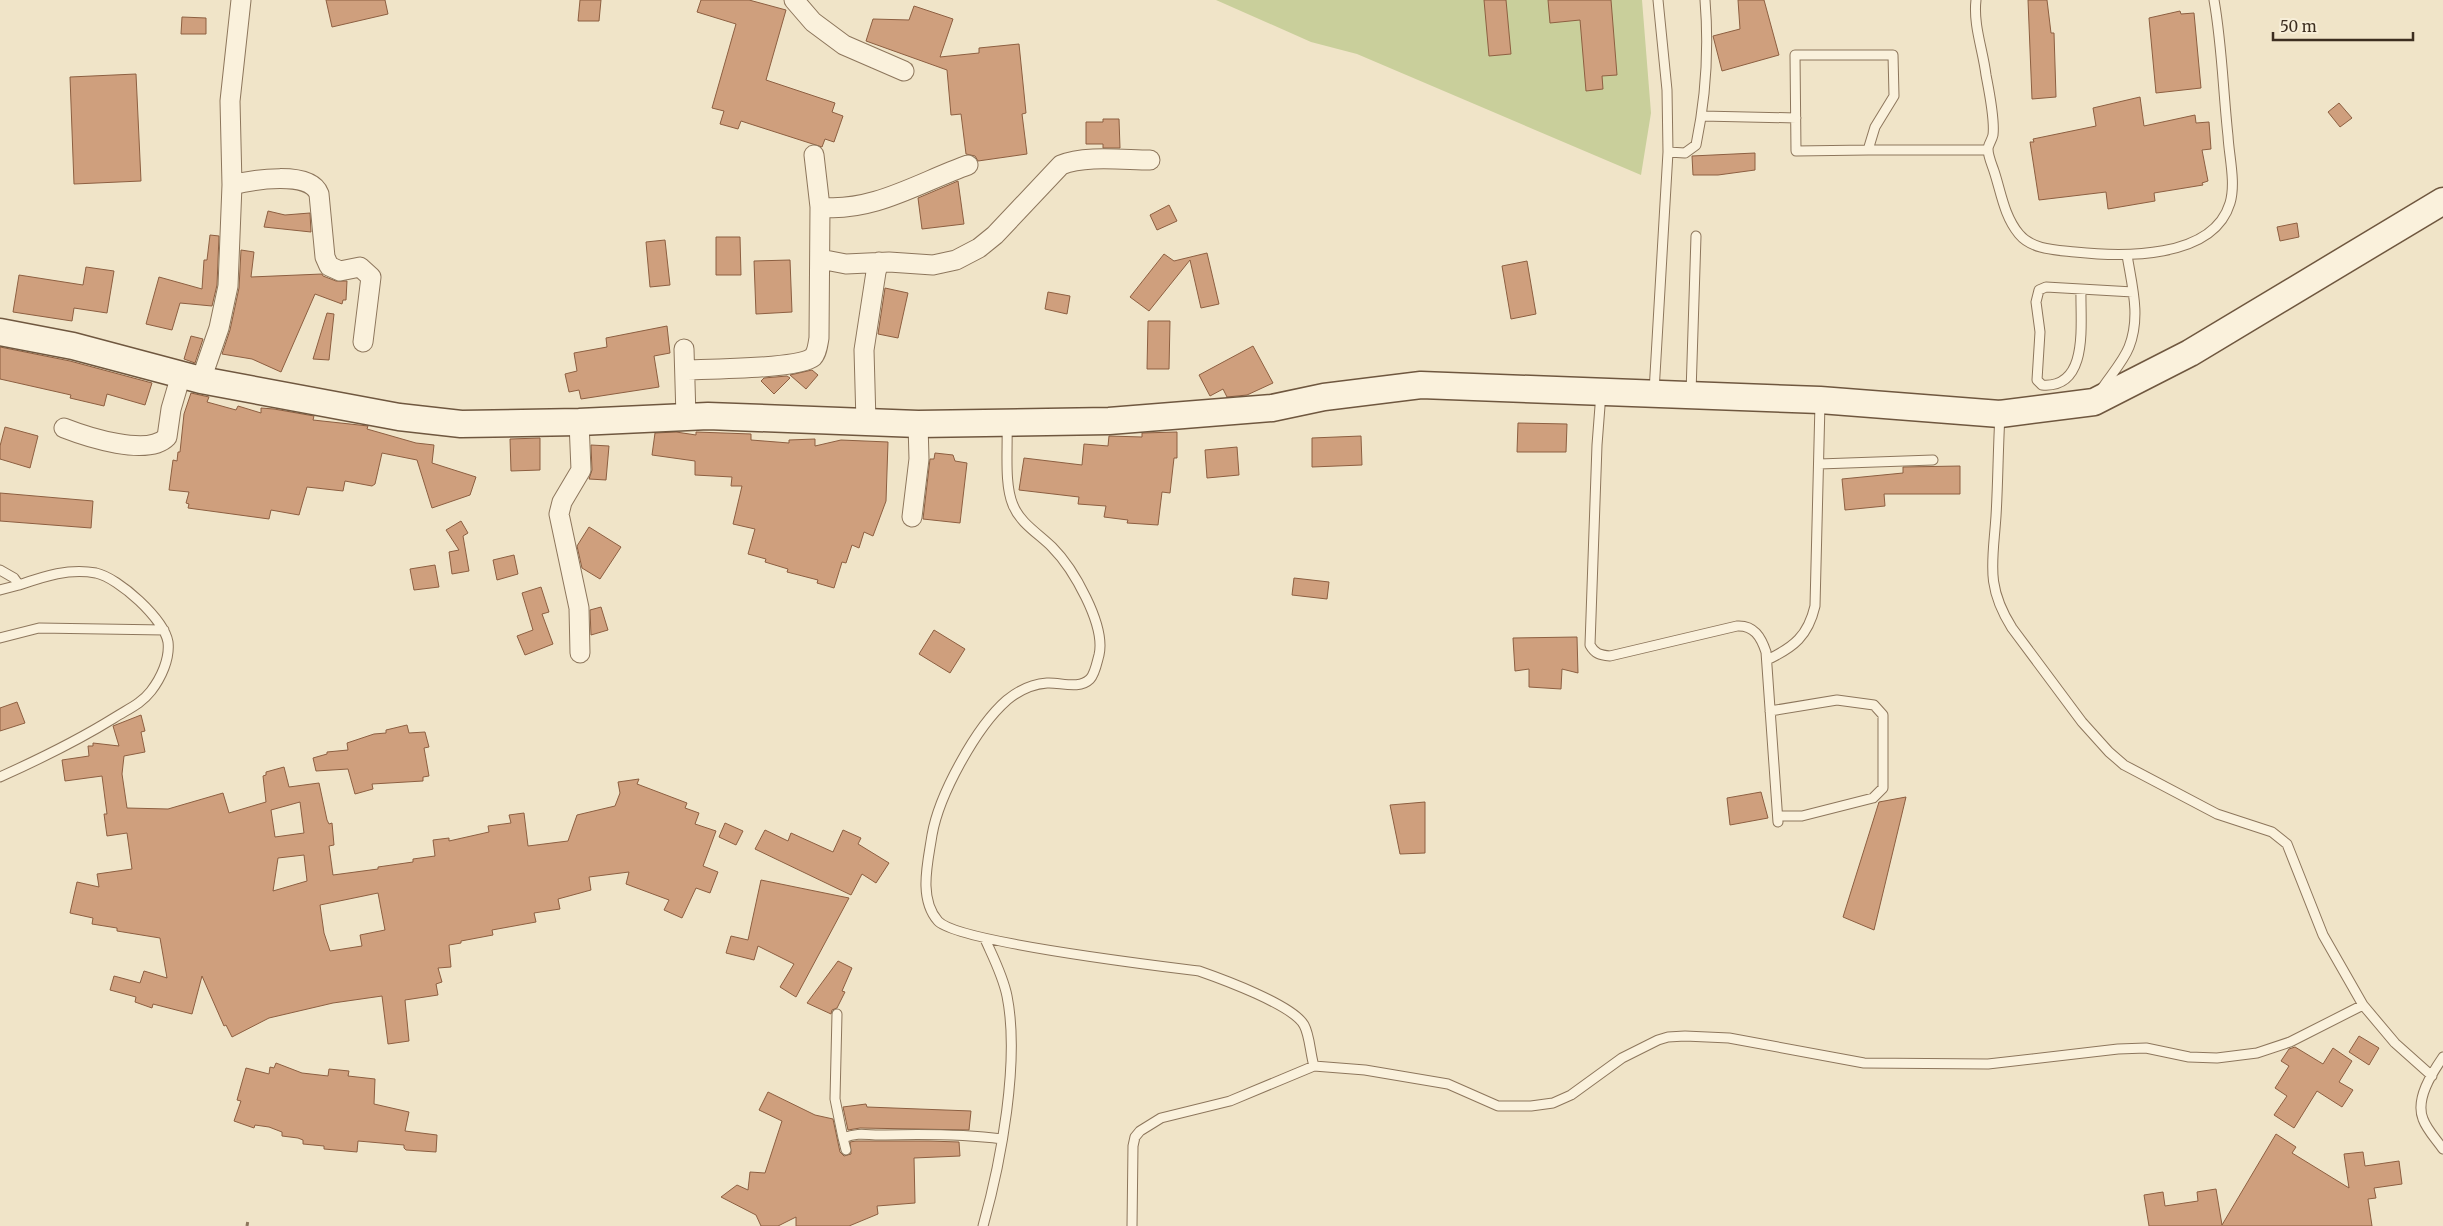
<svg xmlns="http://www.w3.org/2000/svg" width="2443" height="1226" viewBox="0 0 2443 1226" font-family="Merriweather,serif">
  <rect width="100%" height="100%" fill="#f0e4c8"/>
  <path fill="#c9cf9b" d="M1216 0H1642L1651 113 1641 175 1357 54 1311 42Z"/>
  <path fill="#cf9f7d" stroke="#8d5f41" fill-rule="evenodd" d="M326 0H385L388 14 332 27Z
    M580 0H601L599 21H578Z
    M701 0H749L786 10 766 80 835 103 832 112 843 116 834 142 825 139 822 147 741 121 738 129 720 124 724 111 712 108 736 24 697 12Z
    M1484 0H1506L1511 54 1489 56Z
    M1548 0H1611L1617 75 1602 76 1603 89 1586 91 1580 20 1550 23Z
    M1738 0H1764L1779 55 1722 71 1713 36 1740 29Z
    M2028 0H2047L2051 33H2054L2056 97 2032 99Z
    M914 6 953 19 940 57 979 53V48L1019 44 1026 113 1022 114 1027 154 978 161 975 156 966 154 961 114 951 115 947 70 866 41 873 19 909 20Z
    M2180 11 2181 14 2194 13 2201 88 2156 93 2149 18Z
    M182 17 206 18V34H181Z
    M136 74 141 181 74 184 70 77Z
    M2140 97 2144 126 2195 115 2196 123 2209 122 2211 149 2202 150 2208 181 2202 183 2203 185 2154 193 2155 201 2108 209 2106 192 2039 200 2030 142H2034L2033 139 2096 126 2093 108Z
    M2339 103 2352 118 2340 127 2328 112Z
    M1103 119H1119L1120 148H1103V144H1086V122H1103Z
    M1755 153V170L1718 175H1693L1692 156Z
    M958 181 964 224 922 229 918 198Z
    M1169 205 1177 221 1157 230 1150 215Z
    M268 211 285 215 310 213 311 232 264 227Z
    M2297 223 2299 237 2280 241 2277 227Z
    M210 235 219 236 217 285 212 306 180 303 172 330 146 324 159 277 202 289 204 260H207Z
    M716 237H740L741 275H716Z
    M665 240 670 285 650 287 646 242Z
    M241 250 254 252 251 277 322 274 323 276 336 281H347L346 300H343L342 304 315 294 281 372 252 359 222 354 230 330 239 288Z
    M1207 253 1219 304 1201 308 1190 260 1149 311 1130 297 1164 254 1174 261Z
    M790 260 792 312 756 314 754 261Z
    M1527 261 1536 314 1511 319 1502 266Z
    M86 267 114 271 107 313 74 308 72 321 13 312 19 275 83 285Z
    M885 288 908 293 898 338 878 334Z
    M1048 292 1070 296 1067 314 1045 309Z
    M327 313 334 314 329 360 313 359Z
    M1148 321H1170L1169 369H1147Z
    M667 326 670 353 654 356 659 387 581 399 579 390 569 392 565 374 577 371 574 353 607 347 606 338Z
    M191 336 203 339 195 363 184 359Z
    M1253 346 1273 383 1247 395 1227 397 1223 389 1210 396 1199 375Z
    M0 347 70 361 152 383 145 405 107 394 104 406 70 398 71 395 0 379Z
    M812 370 818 375 806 389 790 375Z
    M787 376 790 378 774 394 761 381 764 378Z
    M191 393 209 397 207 402 236 410 238 406 261 413V408L274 409 314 416 313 420 368 426 367 429 416 443 434 445 432 463 476 477 470 495 432 508 417 460 382 453 375 484 372 486 345 481 343 491 307 487 299 515 271 510 269 519 188 508 189 504 186 503 189 492 169 490 173 460 177 461 178 452H180L184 414Z
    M1518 423 1567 424 1566 452H1517Z
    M5 427 38 436 30 468 0 459V446Z
    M676 432 696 435V432L751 434V440L789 443V440L815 439V446L841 440 888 442 886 501 873 536 864 532 859 548 852 545 846 563 842 562 834 588 817 583 818 580 787 572 788 569 765 562 766 559 748 554 755 529 733 524 742 486H731L732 477 695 475V461L652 455 655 433Z
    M1177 432V458H1174L1170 493 1162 492 1158 525 1127 523 1128 520 1104 517 1106 506 1078 504 1079 497 1019 490 1024 458 1082 465 1084 444 1108 446 1109 436 1142 437V433Z
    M1361 436 1362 465 1312 467V438Z
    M540 438V470L511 471 510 439Z
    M591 445 609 446 606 480 589 479 592 470Z
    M1237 447 1239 475 1207 478 1205 450Z
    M935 453 953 455 955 461 967 463 960 523 923 519 930 459H934Z
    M1960 466V494H1884L1885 506 1845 510 1842 479 1903 473V467Z
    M0 493 93 501 91 528 0 521Z
    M461 521 468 533 463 536 469 571 452 574 449 552 459 550 446 530Z
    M589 527 621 547 600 579 582 568 577 546Z
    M514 555 518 574 497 580 493 560Z
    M435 565 439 587 414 590 410 569Z
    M1294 578 1329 582 1327 599 1292 595Z
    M541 587 549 612 542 614 553 644 525 655 517 636 533 630 522 593Z
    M601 607 608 630 591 635 590 610Z
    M934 630 965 649 950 673 919 654Z
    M1577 637 1578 673 1562 669 1561 689 1529 687V669L1515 671 1513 638Z
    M17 702 25 723 0 731V708Z
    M141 715 145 731 141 732 145 752 124 756 122 774 127 808 168 809 223 793 229 813 266 802 263 776 266 775V772L284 767 289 787 319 783 327 820 329 824 332 823 334 845 329 846 333 875 378 869V867L413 862V859L435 856 433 840 449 838V841L489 832 488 826 511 823 509 815 524 813 528 846 568 841 577 815 615 806 620 793 618 782 639 779 637 784 687 803 685 808 699 813 695 824 716 831 703 866 718 872 710 893 696 888 682 918 664 910 669 900 626 884 629 872 589 877 591 890 558 899 560 909 534 913 536 922 492 930 493 935 461 941V943L449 945 451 967 438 968 442 982 436 984 438 995 405 1000 409 1041 388 1044 382 996 333 1003 269 1018 232 1037 226 1025 224 1026 202 976 192 1014 153 1004 152 1008 135 1002 136 997 110 990 114 976 140 983 144 971 167 978 160 938 117 931V928L92 924 93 918 70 913 77 882 99 887 97 874 132 869 127 833 107 836 104 814H107L102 776 65 781 62 760 89 756 88 746H93V743L119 746 113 726ZM300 802 304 833 275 837 271 810ZM304 855 307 881 273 891 278 858ZM378 893 385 930 360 935 362 946 330 951 324 933 320 905Z
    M407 725 409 733 425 732 429 747 424 748 429 776 423 777V781L372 784 373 789 355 794 348 769 316 771 313 758 327 754V752L348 750 347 743 374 734 386 733V730Z
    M1761 792 1768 818 1730 825 1727 798Z
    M1906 797 1874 930 1843 917 1879 802Z
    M1425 802V853L1400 854 1390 805Z
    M725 823 743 831 736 845 719 837Z
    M765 830 788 841 791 833 833 852 843 830 861 838 858 844 889 863 876 883 862 874 851 895 755 849Z
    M761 880 849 898 796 997 780 987 794 964 758 946 754 960 726 953 731 936 748 940Z
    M838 961 852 968 842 991 845 992 837 1008 832 1010 831 1014 807 1003Z
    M2359 1036 2379 1048 2369 1065 2349 1052Z
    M2295 1047 2323 1064 2333 1048 2352 1061 2339 1082 2353 1090 2342 1107 2317 1091 2294 1128 2274 1115 2287 1096 2275 1088 2289 1066 2281 1061 2289 1049Z
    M276 1063 302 1073 328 1076 329 1069 349 1071 348 1076 375 1079 374 1104 409 1112 405 1131 437 1135 436 1152 406 1150 404 1148V1145L358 1141 357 1152 324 1149V1146L303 1144V1140L298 1138 282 1136V1132L269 1127 255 1125 254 1128 234 1121 241 1101 237 1100 246 1068 269 1074 270 1067 274 1068Z
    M768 1092 815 1115 833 1119 840 1152 844 1156 851 1154 850 1142 856 1141H929L959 1142 960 1156 914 1158 915 1203 877 1206 878 1214 849 1226H796V1217L778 1226H761L756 1215 721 1197 737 1185 748 1190 750 1172 765 1173 782 1121 759 1110Z
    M866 1104 867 1107 971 1111 969 1130 860 1128 848 1130 843 1107Z
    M2276 1134 2296 1147 2292 1153 2349 1188 2344 1154 2363 1152 2365 1166 2399 1161 2402 1184 2374 1188 2376 1198 2368 1199 2372 1226H2149L2144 1195 2163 1192 2165 1206 2198 1201 2197 1192 2216 1189 2222 1225Z"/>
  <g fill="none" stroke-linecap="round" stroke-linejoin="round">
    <defs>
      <path id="lane" d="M1976 0C1973 25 1983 50 1986 75 1989 91 1995 119 1993 135 1992 140 1988 145 1988 149 1988 156 1992 165 1994 171 2001 192 2004 216 2019 234 2032 250 2057 250 2075 252 2121 257 2213 260 2230 203 2236 183 2229 156 2228 136 2223 90 2222 45 2214 0
        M1795 55H1893L1894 96 1875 127 1868 150 1796 151Z
        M1702 116 1796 118
        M1868 150H1988
        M1668 152 1685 153 1696 145C1706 97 1709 49 1705 0
        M2081 290C2080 322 2090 389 2042 385L2037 380 2040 332 2036 302 2039 290 2046 287 2133 292
        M2101 390C2110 376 2123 362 2129 347 2141 317 2132 286 2127 255
        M1654 392 1668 152 1667 90 1658 0
        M1601 393 1597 445 1590 645C1595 654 1600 655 1610 656L1737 626C1754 625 1761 637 1766 652L1778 822
        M1691 393 1696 236
        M2000 415C1998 449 1998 483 1996 516 1993 562 1985 585 2012 628L2082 722 2109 752 2124 765 2217 814 2272 832 2287 844 2323 935 2363 1005 2395 1043 2432 1076
        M1007 426C1008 449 1004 484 1013 505 1020 523 1039 534 1052 547 1073 568 1106 625 1099 655 1097 662 1095 674 1090 679 1079 690 1060 682 1047 683 1032 684 1018 691 1007 700 976 727 939 795 932 835 928 862 918 898 938 921 957 942 1159 966 1199 971 1222 979 1293 1005 1304 1025 1310 1036 1310 1053 1314 1066L1365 1070 1448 1084 1498 1106H1531L1553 1103 1571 1095 1622 1058 1658 1040 1668 1037 1685 1036 1729 1038 1864 1063 1988 1064 2118 1049 2146 1048 2189 1057 2217 1058 2257 1053 2290 1042 2363 1005
        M1819 464 1933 460
        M0 570 14 578 19 585 0 590
        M0 638 39 628 164 630
        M1767 660C1794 647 1808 636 1815 606L1820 403
        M1770 711 1837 700 1874 705 1883 715V788L1873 798 1802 816H1778
        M0 777C40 759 77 741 114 718 128 709 141 704 151 691 161 678 170 659 168 642 164 619 119 578 96 573 69 568 45 576 19 585
        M837 1014 835 1099 843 1138C862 1131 867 1136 885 1135 925 1134 962 1134 1002 1139
        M2443 1057C2432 1073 2415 1099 2423 1119 2427 1130 2436 1139 2443 1149
        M843 1138 846 1150
        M983 1226C1001 1162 1020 1061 1007 996 1003 976 993 957 985 939
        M1132 1226 1133 1146 1135 1137 1140 1131 1161 1118 1230 1101 1314 1066"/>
      <path id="street" d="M794 0 813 22 844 45 904 71
        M232 185C252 180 310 170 319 194L325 257 329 266 340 271 360 267 371 277 363 342
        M820 207C872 213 920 182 968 165
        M820 259 846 264 889 262 933 265 956 260 979 248 995 235 1061 165C1084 155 1125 160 1150 160
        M684 349 686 417
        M685 370C707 369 799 369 813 357 817 353 818 344 819 338L820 207 814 155
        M201 380 219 328 228 286 232 185 230 101 241 0
        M579 422 581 470 562 502 559 514 579 608 580 653
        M866 422 864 350 876 272 879 262
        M64 428C87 437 148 457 167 437L171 409 181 375
        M912 517 919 459 918 424"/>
      <path id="secondary" d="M0 332 73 346 201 380 399 417 461 424 579 422 708 416 918 424 1109 421 1272 408 1324 397 1421 385 1820 400 2000 414 2094 402 2190 353 2443 201"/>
    </defs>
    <use href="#lane" stroke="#8d765c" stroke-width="11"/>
    <use href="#street" stroke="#8d765c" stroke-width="21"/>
    <use href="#secondary" stroke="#6f573f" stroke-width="29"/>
    <path stroke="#8d765c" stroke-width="3" stroke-dasharray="4 2.5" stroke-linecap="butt" d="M247 1226 248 1220"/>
    <use href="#lane" stroke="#faf1dc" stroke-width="9"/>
    <use href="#street" stroke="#faf1dc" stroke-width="19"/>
    <use href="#secondary" stroke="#faf1dc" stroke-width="26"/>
  </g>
  <path d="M2273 32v8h140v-8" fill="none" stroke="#3d2e20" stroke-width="2.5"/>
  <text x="2280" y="32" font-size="15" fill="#3d2e20" stroke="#f7eed8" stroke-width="4" paint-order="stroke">50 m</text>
</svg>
